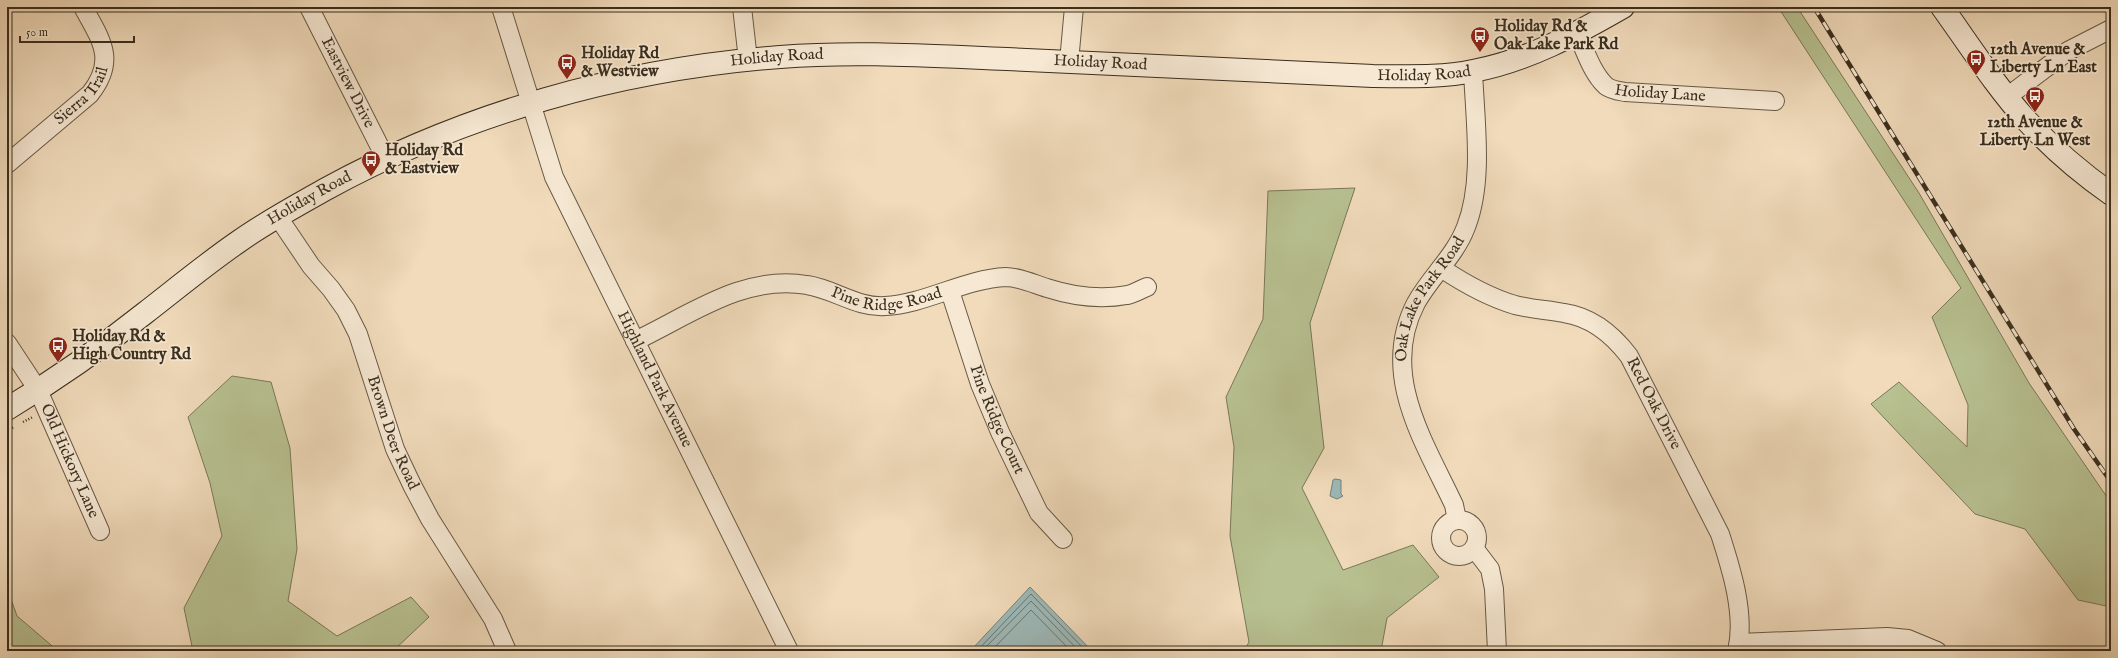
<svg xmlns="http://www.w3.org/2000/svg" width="2118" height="658" viewBox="0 0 2118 658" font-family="'IM FELL English',serif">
  <rect width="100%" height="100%" fill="#f1dbbb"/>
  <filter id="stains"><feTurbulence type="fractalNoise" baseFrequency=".005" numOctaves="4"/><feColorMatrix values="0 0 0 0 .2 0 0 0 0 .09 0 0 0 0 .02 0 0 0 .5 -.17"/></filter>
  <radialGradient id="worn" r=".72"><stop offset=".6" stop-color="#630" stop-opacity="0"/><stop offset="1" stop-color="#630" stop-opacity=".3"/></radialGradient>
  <path fill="#b8c191" stroke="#797858" d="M1778 7H1797L1919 193 2029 383 2111 503V607L2078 600 2025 529 1975 514 1871 404 1899 382 1967 447 1968 405 1932 317 1961 288Z
    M1355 188 1310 323 1324 448 1302 488 1343 570 1413 545 1439 577 1387 618 1381 651H1244L1249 642 1230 536 1234 447 1226 397 1263 319 1268 191Z
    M232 376 271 382 290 448 297 549 288 601 337 636 411 597 429 617 393 651H193L184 608 222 536 210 483 188 417Z
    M7 588 17 616 58 651H7Z"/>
  <path fill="#9db9b8" stroke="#75817a" d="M1335 479 1341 480V494L1343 496 1337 499 1330 496 1333 480Z
    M1030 587 1092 651H974L973 648Z"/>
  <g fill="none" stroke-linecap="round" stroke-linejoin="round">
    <path stroke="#6c746b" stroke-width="1" d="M977 651 1031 594 1086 651
      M982 651 1031 601 1079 651
      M991 651 1031 610 1071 651"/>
    <defs>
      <g id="street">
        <path id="s1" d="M309 7 386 159"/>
        <path id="s2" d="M501 7 554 177 789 651"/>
        <path d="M742 7 748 60"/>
        <path id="s3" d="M1577 33C1585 50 1592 73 1606 86 1611 90 1619 91 1625 92L1775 101"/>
        <path d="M1069 62 1074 7"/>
        <path d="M2007 97 2068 51 2111 29"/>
        <path id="s4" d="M7 164 90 94C117 60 101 40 83 7"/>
        <path id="s5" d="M278 217 311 266 331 289 346 310 358 334 395 449 412 485 430 519 493 619 507 651"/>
        <path id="s6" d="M1441 268C1465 284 1488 297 1515 305 1531 309 1548 310 1564 313 1591 317 1613 335 1629 356L1720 534C1731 568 1746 615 1737 651"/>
        <path id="s7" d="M950 291 980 384 1000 432 1039 513 1063 539"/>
        <path id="s8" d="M635 341C690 315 744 274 807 285 834 289 857 308 885 306 926 304 964 279 1006 277 1019 277 1034 284 1047 288 1072 296 1101 300 1127 295 1134 294 1141 289 1147 287"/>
        <path id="s9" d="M7 343 38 390 100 531"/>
        <circle cx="1459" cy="538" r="18"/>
        <path id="s10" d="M1457 520 1454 505C1424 441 1379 374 1416 303 1431 276 1455 256 1466 227 1484 181 1475 121 1473 71"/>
        <path d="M1474 548 1490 569 1494 589 1497 651"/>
        <path d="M1739 643 1887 637 1908 639 1937 651"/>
      </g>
      <g id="secondary">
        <path d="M1942 7C1970 46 1996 87 2028 122 2053 149 2081 173 2111 194"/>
        <path id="s11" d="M7 409C55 380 101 348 145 313 176 289 206 264 238 242 266 222 296 206 326 189 465 113 622 69 780 57 855 51 931 56 1007 59 1129 64 1251 71 1373 76 1406 76 1440 78 1473 71 1527 61 1576 34 1623 7"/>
      </g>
    </defs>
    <use href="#street" stroke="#685945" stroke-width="20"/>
    <use href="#secondary" stroke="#3a2e1e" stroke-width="24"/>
    <path stroke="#3a2e1e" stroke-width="2.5" stroke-dasharray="1 2" stroke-linecap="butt" d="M23 422 33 417
      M7 431 14 427"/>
    <use href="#street" stroke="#f6e8d3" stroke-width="18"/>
    <use href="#secondary" stroke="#f6e8d3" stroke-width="22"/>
    <defs>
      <path id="rail" d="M1814 7 2074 429 2111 482"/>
    </defs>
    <use href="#rail" stroke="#3a2e1e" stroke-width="4.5"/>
    <use href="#rail" stroke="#f6e8d3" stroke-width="3" stroke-dasharray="9" stroke-linecap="butt"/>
  </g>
  <defs>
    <symbol id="bus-pin" viewBox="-11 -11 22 30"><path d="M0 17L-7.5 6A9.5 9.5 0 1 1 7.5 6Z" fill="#8f2418" stroke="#f6e8d3"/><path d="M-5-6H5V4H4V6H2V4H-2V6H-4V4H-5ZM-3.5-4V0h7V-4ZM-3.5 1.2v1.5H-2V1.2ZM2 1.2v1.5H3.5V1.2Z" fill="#fff"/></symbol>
  </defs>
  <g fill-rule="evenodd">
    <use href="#bus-pin" x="1469" y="25" width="22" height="30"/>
    <use href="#bus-pin" x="1965" y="48" width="22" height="30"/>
    <use href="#bus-pin" x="556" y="52" width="22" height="30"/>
    <use href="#bus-pin" x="2024" y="85" width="22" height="30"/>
    <use href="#bus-pin" x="360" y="149" width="22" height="30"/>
    <use href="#bus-pin" x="47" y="335" width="22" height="30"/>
  </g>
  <g text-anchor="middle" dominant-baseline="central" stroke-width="3.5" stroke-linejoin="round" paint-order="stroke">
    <g font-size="16" font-weight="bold" fill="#3a2e1e" stroke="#f6e8d3" text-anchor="start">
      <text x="1494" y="27">Holiday Rd &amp;<tspan x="1494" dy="18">Oak Lake Park Rd</tspan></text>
      <text x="1990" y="50">12th Avenue &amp;<tspan x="1990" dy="18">Liberty Ln East</tspan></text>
      <text x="581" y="54">Holiday Rd<tspan x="581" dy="18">&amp; Westview</tspan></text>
      <text x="2035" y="123" text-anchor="middle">12th Avenue &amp;<tspan x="2035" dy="18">Liberty Ln West</tspan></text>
      <text x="385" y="151">Holiday Rd<tspan x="385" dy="18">&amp; Eastview</tspan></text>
      <text x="72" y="337">Holiday Rd &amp;<tspan x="72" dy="18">High Country Rd</tspan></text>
    </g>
    <g font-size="16" fill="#3a2e1e" stroke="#f6e8d3">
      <text stroke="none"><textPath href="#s11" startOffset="861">Holiday Road</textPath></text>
      <text stroke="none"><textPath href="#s11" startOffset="1185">Holiday Road</textPath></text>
      <text stroke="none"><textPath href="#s11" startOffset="1509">Holiday Road</textPath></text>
      <text stroke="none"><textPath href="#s1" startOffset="85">Eastview Drive</textPath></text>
      <text stroke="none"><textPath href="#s3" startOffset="116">Holiday Lane</textPath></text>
      <text stroke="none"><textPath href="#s4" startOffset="102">Sierra Trail</textPath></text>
      <text stroke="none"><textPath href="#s11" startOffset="369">Holiday Road</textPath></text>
      <text stroke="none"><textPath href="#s8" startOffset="267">Pine Ridge Road</textPath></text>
      <text stroke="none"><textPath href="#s10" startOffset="239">Oak Lake Park Road</textPath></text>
      <text stroke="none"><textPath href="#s2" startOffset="404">Highland Park Avenue</textPath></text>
      <text stroke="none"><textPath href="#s6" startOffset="266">Red Oak Drive</textPath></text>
      <text stroke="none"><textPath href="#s7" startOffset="137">Pine Ridge Court</textPath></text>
      <text stroke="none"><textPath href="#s5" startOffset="247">Brown Deer Road</textPath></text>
      <text stroke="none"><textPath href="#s9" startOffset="134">Old Hickory Lane</textPath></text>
    </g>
  </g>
  <rect width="2118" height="658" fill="none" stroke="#f1dbbb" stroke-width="24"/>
  <rect x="8" y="8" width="2102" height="642" fill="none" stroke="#3a2e1e" stroke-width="2"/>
  <rect x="12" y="12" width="2094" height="634" fill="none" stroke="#3a2e1e"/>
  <path d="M20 36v6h114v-6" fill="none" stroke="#3a2e1e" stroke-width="2"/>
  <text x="26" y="36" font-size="12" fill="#3a2e1e" stroke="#f6e8d3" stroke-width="3" paint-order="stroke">50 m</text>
  <rect width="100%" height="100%" filter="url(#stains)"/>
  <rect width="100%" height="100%" fill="url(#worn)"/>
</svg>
